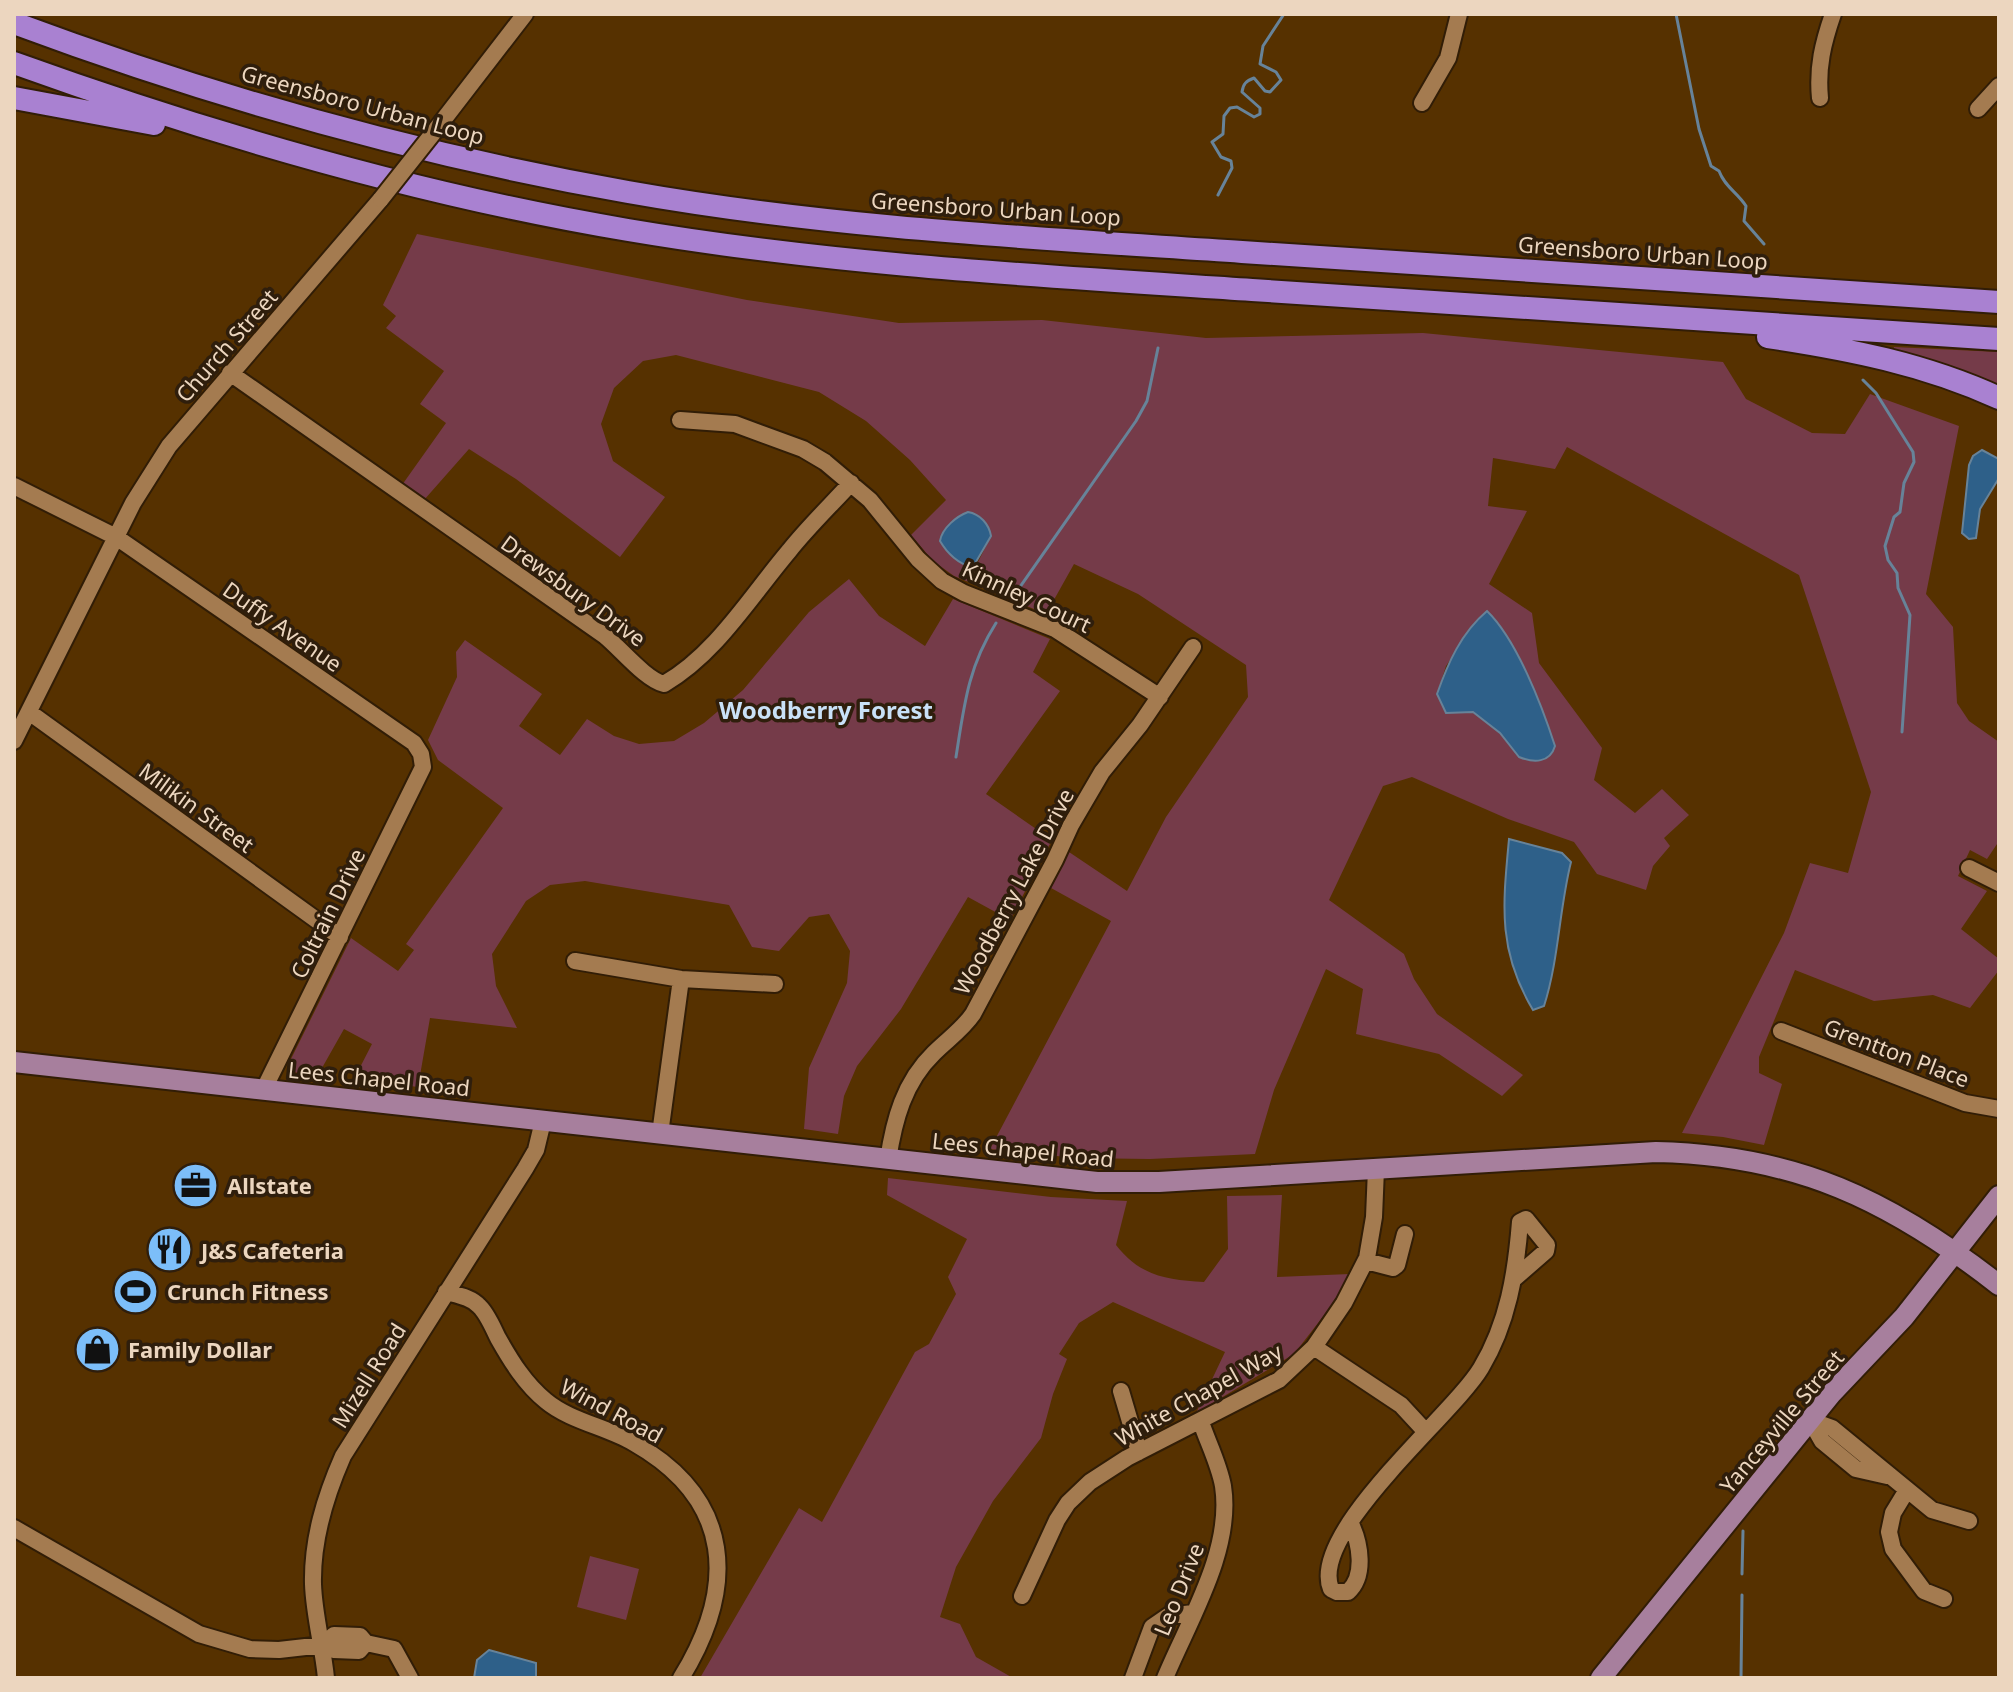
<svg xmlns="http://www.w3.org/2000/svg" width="2013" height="1692" viewBox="0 0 2013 1692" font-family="'Noto Sans',sans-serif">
  <rect width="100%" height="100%" fill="#563100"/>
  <path fill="#753b49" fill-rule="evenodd" d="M417 234 747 300 899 323 1042 320 1206 338 1423 333 1723 362 1746 399 1812 433 1845 434 1870 394 1959 426 1926 594 1953 627 1957 703 1969 721 1999 742V841L1987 859 1970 850 1958 876 1987 891 1961 929 1999 959V970L1970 1008 1933 995 1874 1001 1795 970 1759 1057V1073L1782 1084 1764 1145 1723 1137 1682 1133 1784 933 1810 863 1848 873 1871 792 1799 575 1567 447 1555 469 1493 458 1488 506 1527 511 1489 584 1532 613 1539 663 1602 748 1594 780 1635 813 1662 789 1689 815 1664 838 1670 846 1653 866 1646 890 1597 874 1574 842 1508 819 1412 777 1383 786 1329 900 1404 954 1414 979 1437 1014 1523 1075 1502 1096 1439 1054 1356 1034 1363 989 1326 969 1274 1090 1255 1154 1150 1159 1076 1158 990 1149 1111 921 1051 888 1069 852 1127 891 1166 817 1248 697 1246 665 1138 594 1074 564 1046 614 954 576 933 561 911 535 946 500 910 460 866 421 819 392 676 355 643 361 614 388 601 424 613 461 665 497 620 557 516 479 469 449 424 500 402 485 446 423 420 404 444 371 386 328 396 316 383 305ZM966 512C980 514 987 524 991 536L976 566C959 564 949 555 940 541L948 526ZM1479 618 1541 708 1555 746 1519 757 1500 733 1473 712 1446 713 1437 694 1446 666Z
    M1894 347 1999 352V389L1893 354Z
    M849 579 879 616 925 646 953 599 1050 639 1033 672 1060 691 986 794 1052 840 1010 920 968 897 901 1009 857 1066 844 1096 838 1134 804 1129 809 1068 847 983 850 951 829 914 809 917 779 951 752 947 729 905 585 881 550 885 526 901 492 954 496 986 517 1028 430 1018 418 1087 354 1079 372 1044 344 1029 318 1075 292 1072 288 1065 351 938 398 971 414 950 406 944 503 808 438 760 428 740 457 677 456 652 465 640 542 694 519 726 560 755 587 719 614 736 639 744 674 741 704 723 743 690 809 612Z
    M888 1178 1051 1197 1127 1201 1116 1245C1140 1276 1167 1280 1204 1282L1228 1249 1227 1196 1282 1195 1277 1277 1350 1274 1332 1305 1294 1354 1196 1413 1225 1352 1113 1302 1079 1323 1059 1354 1067 1359 1053 1394 1041 1438 993 1501 956 1567 940 1617 960 1624 976 1657 1013 1678H700L799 1508 822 1522 915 1352 929 1344 956 1294 948 1277 967 1239 887 1195Z
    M590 1556 639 1569 626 1620 577 1607Z"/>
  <path fill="#2e6089" stroke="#678399" stroke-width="2" d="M1982 450 1999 459V478L1980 509 1976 538 1969 539 1962 533 1969 465 1973 456Z
    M968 512C980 514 989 524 991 536L973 567C959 565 947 553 940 541 942 528 957 516 968 512Z
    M1487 611C1517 640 1542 706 1555 746 1550 763 1534 763 1519 757L1500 733 1473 712 1446 713 1437 694C1448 663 1461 633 1487 611Z
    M1509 839 1562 853 1571 862C1559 910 1559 959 1544 1006L1533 1010C1497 950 1503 904 1509 839Z
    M489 1650 536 1663V1678H474L477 1660Z"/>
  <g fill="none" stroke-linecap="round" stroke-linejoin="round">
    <path stroke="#678399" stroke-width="3" d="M1676 14 1699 129 1711 166 1719 171C1725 187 1737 192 1746 206L1744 221 1764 244
      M1218 195 1232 168 1231 161 1221 157 1212 142 1223 134 1224 116 1230 108 1237 107 1254 117 1260 114V108L1242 92C1243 84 1246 81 1254 78L1265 91 1270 92 1281 80 1276 72 1260 64 1263 46 1284 14
      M1863 380 1876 393 1913 452 1914 462 1904 483 1900 512 1894 517 1885 546 1888 560 1897 573 1898 588 1910 615 1902 732
      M1013 597 1136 421 1147 401 1158 348
      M956 757C964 706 968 667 996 623
      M1742 1574 1743 1531
      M1741 1678 1742 1595"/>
    <defs>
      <path id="minor" d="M1820 98C1817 67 1823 43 1833 14
        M1422 103 1448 58 1459 14
        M1978 109 1999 86
        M434 132 525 14
        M230 373 605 636C621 649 646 680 664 684 716 654 750 597 789 551 808 527 831 505 851 483
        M680 420 735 424 803 449 825 462 870 500 918 559 942 581 964 593 1055 629 1160 697
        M14 486 116 537 414 743 421 754 423 767 264 1089
        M29 712 340 937
        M14 741 133 503 169 446 381 199
        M1969 868 1999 883
        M575 961 681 979 775 984
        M1781 1031 1965 1103 1999 1109
        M660 1134 681 979
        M888 1160C894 1120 904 1082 934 1053 948 1039 962 1030 973 1014L1055 860 1071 825 1102 772 1140 725 1193 647
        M1366 1261 1393 1268 1397 1265 1405 1234
        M446 1292C457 1295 471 1297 479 1306 487 1313 493 1328 498 1338 511 1361 525 1384 546 1401 570 1421 607 1427 634 1443 734 1500 737 1587 681 1678
        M1314 1347 1401 1405 1426 1432
        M1121 1391 1139 1452
        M1810 1420 1832 1428 1932 1510 1969 1521
        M1810 1420 1822 1441 1856 1469 1887 1476
        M1907 1490 1893 1513 1889 1532 1893 1549 1924 1591 1944 1599
        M1351 1524C1360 1543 1366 1576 1348 1592H1337L1331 1589C1308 1533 1453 1415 1481 1368 1508 1323 1516 1273 1520 1222L1526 1219 1547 1245 1546 1251 1515 1278
        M14 1528 199 1634 250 1649 279 1650 323 1645 334 1650 359 1651 366 1643 360 1636 334 1635 323 1645
        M1022 1596 1057 1520 1068 1503 1090 1482 1127 1458 1279 1380 1314 1347 1344 1303 1367 1258 1374 1217 1376 1169
        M366 1643 394 1649 410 1678
        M326 1678C323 1647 314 1615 313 1584 312 1539 325 1497 343 1456L525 1169 536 1150 543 1121
        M1133 1678 1152 1627 1168 1616 1193 1613
        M1165 1678C1189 1620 1233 1550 1223 1486 1219 1464 1208 1443 1201 1422"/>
      <path id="major" d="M14 1062 1097 1182H1159L1656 1152C1796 1155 1890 1200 1999 1285
        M1601 1678 1832 1393 1904 1317 1999 1196"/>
      <path id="highway" d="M14 23C213 97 419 155 628 192 831 228 1036 238 1242 252 1494 268 1747 285 1999 302
        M14 63C214 135 419 195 628 230 835 265 1043 276 1252 290 1501 307 1750 323 1999 339
        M14 98 154 124
        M1768 337C1848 349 1925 364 1999 398"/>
    </defs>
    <use href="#minor" stroke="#311d06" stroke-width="20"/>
    <use href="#major" stroke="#311d06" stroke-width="24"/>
    <use href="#highway" stroke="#311d06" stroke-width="26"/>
    <use href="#minor" stroke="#a47b50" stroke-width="16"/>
    <use href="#major" stroke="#a77f9d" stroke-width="20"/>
    <use href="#highway" stroke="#a981d1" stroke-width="22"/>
    <defs>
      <path id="minor-bridge" d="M381 199 434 132"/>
    </defs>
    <use href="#minor-bridge" stroke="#311d06" stroke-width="20" stroke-linecap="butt"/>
    <use href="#minor-bridge" stroke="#a47b50" stroke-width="16"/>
  </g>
  <defs>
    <symbol id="office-disc" viewBox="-11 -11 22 22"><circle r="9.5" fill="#7cbef9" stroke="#2f1e0c"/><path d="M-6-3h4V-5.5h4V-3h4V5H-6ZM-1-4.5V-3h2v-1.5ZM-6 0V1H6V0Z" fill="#111"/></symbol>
    <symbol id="restaurant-disc" viewBox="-11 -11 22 22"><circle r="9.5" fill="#7cbef9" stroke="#2f1e0c"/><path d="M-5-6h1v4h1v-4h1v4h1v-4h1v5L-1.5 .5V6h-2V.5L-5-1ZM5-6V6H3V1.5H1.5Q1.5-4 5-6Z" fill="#111"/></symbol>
    <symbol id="stadium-disc" viewBox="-11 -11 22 22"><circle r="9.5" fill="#7cbef9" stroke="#2f1e0c"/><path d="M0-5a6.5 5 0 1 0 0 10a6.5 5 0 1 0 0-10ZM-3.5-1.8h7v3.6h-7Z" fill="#111"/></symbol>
    <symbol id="shop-disc" viewBox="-11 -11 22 22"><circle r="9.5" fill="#7cbef9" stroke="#2f1e0c"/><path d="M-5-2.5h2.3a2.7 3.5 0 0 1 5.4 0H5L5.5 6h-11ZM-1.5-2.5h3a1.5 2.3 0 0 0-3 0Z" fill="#111"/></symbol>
  </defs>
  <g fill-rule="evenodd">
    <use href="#office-disc" x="170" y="1160" width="51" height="51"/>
    <use href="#restaurant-disc" x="144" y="1224" width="51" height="51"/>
    <use href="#stadium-disc" x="110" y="1266" width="51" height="51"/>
    <use href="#shop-disc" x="72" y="1324" width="51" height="51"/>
  </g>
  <g text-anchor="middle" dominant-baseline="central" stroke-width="7" stroke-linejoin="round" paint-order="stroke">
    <g font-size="22" fill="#ecd6bf" stroke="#2f1e0c">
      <text transform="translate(363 104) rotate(15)">Greensboro Urban Loop</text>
      <text transform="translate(996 208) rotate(4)">Greensboro Urban Loop</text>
      <text transform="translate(1643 252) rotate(4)">Greensboro Urban Loop</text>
      <text transform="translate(226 345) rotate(-49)">Church Street</text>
      <text transform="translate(574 590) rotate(36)">Drewsbury Drive</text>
      <text transform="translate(1027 596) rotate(25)">Kinnley Court</text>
      <text transform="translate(283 626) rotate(35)">Duffy Avenue</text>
      <text transform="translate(197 807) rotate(36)">Milikin Street</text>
      <text transform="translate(1013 891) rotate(-62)">Woodberry Lake Drive</text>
      <text transform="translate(327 913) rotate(-64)">Coltrain Drive</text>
      <text transform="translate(1897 1052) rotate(21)">Grentton Place</text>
      <text transform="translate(379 1078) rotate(6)">Lees Chapel Road</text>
      <text transform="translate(1023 1149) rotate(6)">Lees Chapel Road</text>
      <text transform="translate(368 1375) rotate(-58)">Mizell Road</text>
      <text transform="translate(1198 1394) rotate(-29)">White Chapel Way</text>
      <text transform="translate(612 1410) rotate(28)">Wind Road</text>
      <text transform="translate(1781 1421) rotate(-50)">Yanceyville Street</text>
      <text transform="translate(1178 1589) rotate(-68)">Leo Drive</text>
    </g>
    <g font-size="22" font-weight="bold" fill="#ecd6bf" stroke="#2f1e0c" text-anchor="start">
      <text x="227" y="1185">Allstate</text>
      <text x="201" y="1250">J&amp;S Cafeteria</text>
      <text x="167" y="1291">Crunch Fitness</text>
      <text x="128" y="1349">Family Dollar</text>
    </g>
    <g font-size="24" font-weight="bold" fill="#c9e1f7" stroke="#2f1e0c">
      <text x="826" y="709">Woodberry Forest</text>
    </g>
  </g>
  <rect width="2013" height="1692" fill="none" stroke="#ecd6bf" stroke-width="32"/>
</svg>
